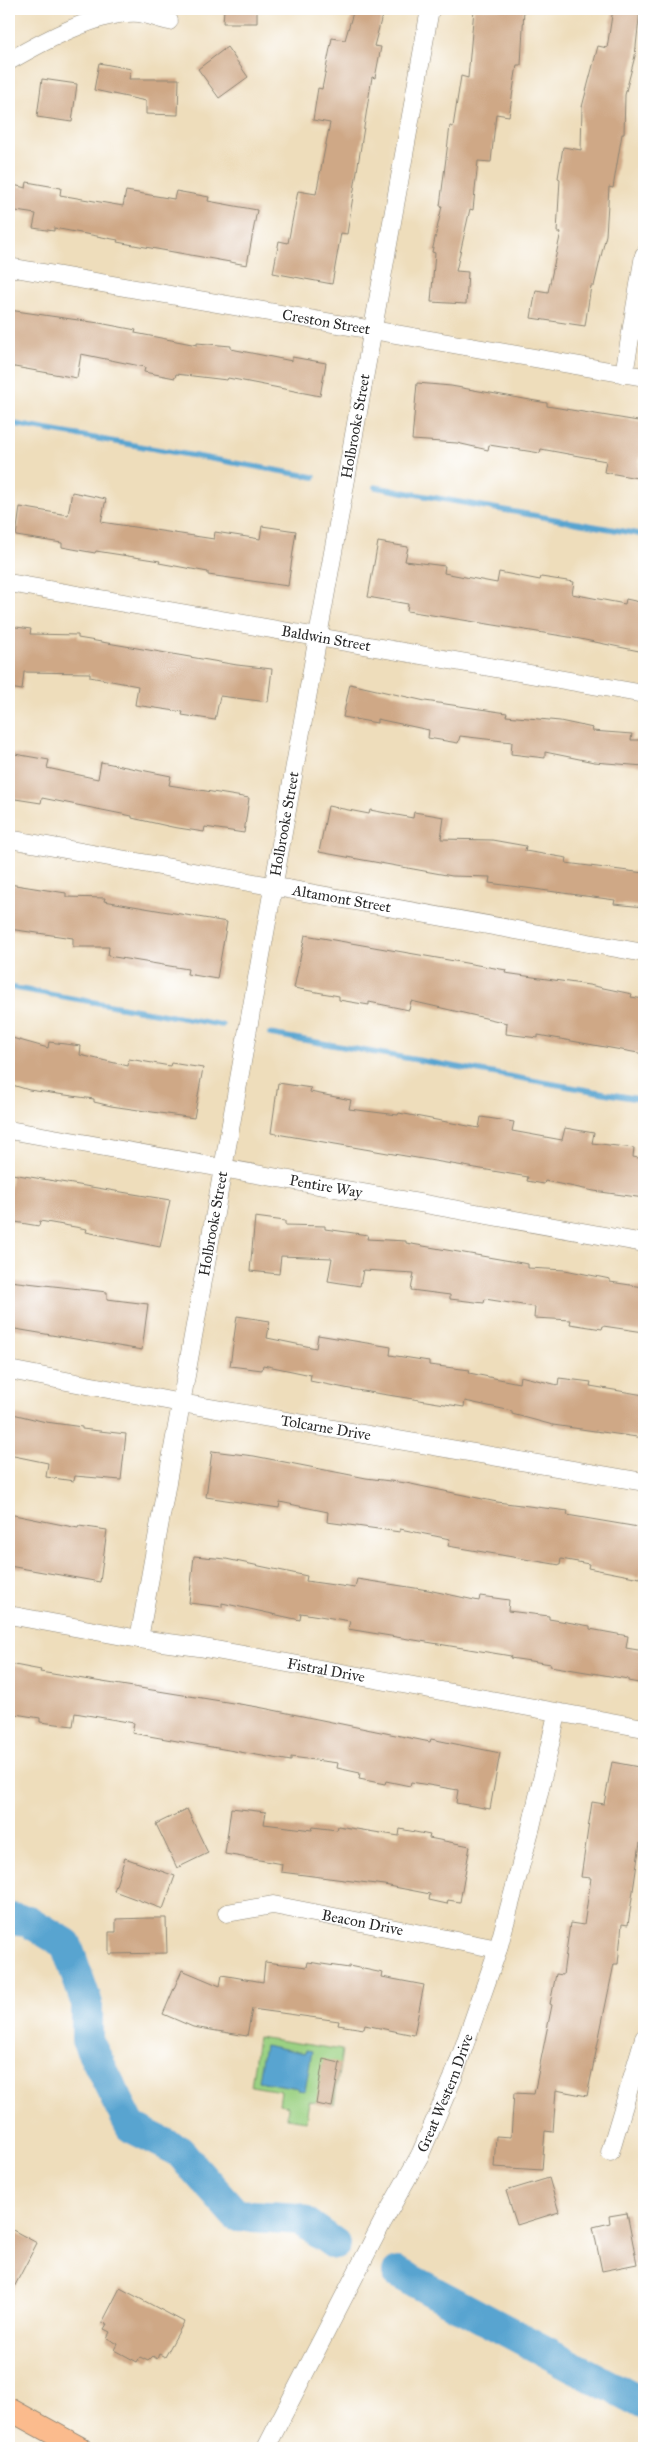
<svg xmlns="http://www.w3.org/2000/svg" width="653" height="2457" viewBox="0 0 653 2457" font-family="'IM FELL Great Primer',serif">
  <rect width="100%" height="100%" fill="#fff"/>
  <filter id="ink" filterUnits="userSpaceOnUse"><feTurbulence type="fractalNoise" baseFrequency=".02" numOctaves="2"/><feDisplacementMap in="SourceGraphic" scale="10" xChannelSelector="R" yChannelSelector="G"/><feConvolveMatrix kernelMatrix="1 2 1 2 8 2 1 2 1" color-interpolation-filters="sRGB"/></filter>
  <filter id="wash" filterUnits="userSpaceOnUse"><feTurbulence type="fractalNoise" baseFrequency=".0096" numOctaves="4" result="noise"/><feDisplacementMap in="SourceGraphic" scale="20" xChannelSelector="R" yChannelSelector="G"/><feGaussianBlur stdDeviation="1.12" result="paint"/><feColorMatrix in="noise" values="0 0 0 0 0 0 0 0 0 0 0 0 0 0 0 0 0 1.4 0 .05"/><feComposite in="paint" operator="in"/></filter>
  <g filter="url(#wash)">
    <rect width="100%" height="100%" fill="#edb"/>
    <path fill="#9bd183" stroke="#637e57" d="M258 2037 342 2050 334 2104 309 2101 306 2121 287 2118 288 2106 279 2104 281 2091 251 2086Z"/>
    <path fill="#58a4d0" stroke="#42687e" d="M264 2045 305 2053 306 2050 312 2051 305 2091 298 2090V2088L258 2081Z"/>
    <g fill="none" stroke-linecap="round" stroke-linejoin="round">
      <path stroke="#58a4d0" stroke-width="5.5" d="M9 423 314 477
        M375 487 644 535
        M9 987 222 1025
        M270 1034 644 1100"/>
      <path stroke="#58a4d0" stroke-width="32" d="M9 1919 28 1921 66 1944 87 2004V2040L131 2127 179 2151 236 2215 300 2219 335 2244
        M398 2273 644 2404"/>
    </g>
    <g id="blocks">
      <path fill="#cfa886" d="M224 9H257V23H223Z
        M354 9H384L374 46 381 47 375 78 372 77 347 234 341 233 332 284 273 273 279 241 288 243 298 191 316 194 330 123 313 120 318 88 322 89 332 38 345 40Z
        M474 9H524L521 65H517L509 116 496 114 491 162 478 161 473 210 470 209 456 271 468 272 466 304 431 302 435 253 432 252 442 206H440L450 126 453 127 461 76 468 78Z
        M613 9H640L635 56 625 95 624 134H622L613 188 609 187 606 235 594 286H591L585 326 531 318 536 290 548 292 561 232H557L560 179 558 178 563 147 581 150 582 107 598 46 607 48Z
        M227 47 248 77 219 98 198 69Z
        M99 63 131 69 129 79H179L178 115 146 114V101L94 90Z
        M42 79 77 84 72 122 37 117Z
        M27 182 61 188 60 195 123 206 126 191 174 199 176 191 209 197 208 201 257 210 247 265 117 242 118 240 54 228V231L33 228 36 214 9 210V184L26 188Z
        M9 310 99 323 136 330 135 333 197 345V343L231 346V349L292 361V357L326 363 320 396 228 378 227 380 176 374 175 378 144 372 145 367 81 354 77 378 9 366Z
        M417 383 451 386 547 403V406L644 422 637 478 604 472 606 461 541 449 540 453 489 445 488 450 457 443 412 440Z
        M72 492 106 499 101 522 214 539 215 532 260 539 262 526 296 531 288 586 208 575V572L159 563 160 561 96 551 95 553 62 547V543L16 536 20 507 68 515Z
        M378 542 408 547 405 561 445 566 444 573 497 583 499 572 540 580 541 577 574 582 572 594 625 604 626 599 644 603V652L575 638 407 611 408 604 368 597Z
        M9 626 31 629 30 634 78 635V638L237 665 272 669 268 702 220 696 215 720 182 715 183 712 135 705 138 686 90 677V673L24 672 22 690 9 688Z
        M350 684 425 701 507 713 506 716 560 721 593 728 592 731 632 734 631 740H644V766L594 762 545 752V758L511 754 512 742 460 736 458 743 428 738 429 730 377 719V723L343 717Z
        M9 753 49 760 47 768 98 779 101 762 171 776 169 785 249 798 244 833 205 827 204 832 172 827 132 818V816L42 798 41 803 9 798Z
        M328 806 369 814 370 810 413 818 414 812 444 817 441 839 492 840 526 846 525 851 567 858 566 863 644 873V907L614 904 615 900 489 883 490 877 452 876 319 852Z
        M9 884 66 893V897L105 898 104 901 227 922 217 979 187 974 188 969 108 956 109 947H73V938L9 929Z
        M305 935 506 970 505 973 589 985 632 994 631 997 644 999V1054L538 1035V1038L506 1034 507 1023 411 1001 409 1010 369 1002V1005L339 1000V996L294 988Z
        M12 1038 48 1048 49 1042 81 1046 80 1055 128 1066 129 1059 170 1066 171 1063 203 1068 194 1118 111 1106 94 1102V1099L29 1090 9 1084V1047Z
        M278 1083 311 1088 310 1092 351 1100 349 1109 398 1115 399 1113 479 1128 481 1117 514 1122 512 1131 562 1140 565 1128 594 1133 592 1143 634 1148 633 1157 644 1159V1198L594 1191 545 1181 544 1184 527 1181 528 1177 271 1133Z
        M12 1174 170 1200 160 1247 86 1232 87 1229 40 1221 39 1226 9 1221V1195Z
        M255 1217 285 1221V1225L325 1226V1229L368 1235 367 1239 406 1241V1243L528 1264V1268L565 1270 610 1279V1282L644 1287V1332L603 1326 602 1329 570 1324 571 1320 534 1318 535 1307 485 1299 484 1303 450 1299V1295L411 1290 414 1273 363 1270 360 1286 328 1281 332 1258 281 1256 279 1274 250 1271Z
        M9 1281 107 1292V1299L148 1304 142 1350 9 1328Z
        M237 1316 270 1321 267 1338 316 1348 318 1335 391 1347 390 1355 429 1361V1365L470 1370 469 1373 519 1383 520 1376 558 1385 559 1378 591 1382 590 1386 644 1395V1438L553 1425 512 1414V1411L465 1401 464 1407 350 1389 310 1381 311 1375 263 1365 262 1370 230 1366Z
        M13 1414 46 1422 82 1427V1429L126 1434 121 1480 75 1476 74 1481 46 1477 48 1463 9 1455V1434Z
        M212 1451 254 1456 366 1478 406 1483 497 1502 568 1511 567 1515 644 1528V1558L640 1578 588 1568 589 1564 561 1559 560 1565 448 1546 450 1539 400 1529V1532L327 1522 328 1512 280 1502 279 1508 206 1497Z
        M9 1514 78 1528 79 1526 107 1530 100 1582 9 1566Z
        M194 1556 226 1559 307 1576 306 1581 355 1588 357 1579 428 1590 479 1601 480 1596 509 1600 508 1611 549 1616V1619L590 1626V1629L628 1636 626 1648 644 1651V1684L628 1681V1679L550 1666 551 1664 510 1658 511 1656 348 1629 350 1621 301 1613 300 1620 222 1603V1607L189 1603Z
        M9 1664 41 1670 40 1672 258 1707 430 1742 431 1739 500 1753 490 1809 456 1803 458 1790 411 1782 410 1786 386 1781 385 1784 359 1779 360 1773 337 1768 338 1763 291 1757V1761L132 1733 134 1723 75 1713 73 1726 40 1722V1718L9 1713Z
        M612 1762 644 1768V1832L642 1843H640L628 1925 622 1924 618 1964H614L587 2096 556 2090 553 2132 545 2131 542 2170 494 2167 496 2136 511 2137 514 2093 534 2094 552 2005 550 2004 556 1974 563 1975 570 1923 584 1925 591 1878 581 1877 592 1802 604 1804Z
        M231 1808 266 1812 264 1824 312 1830 313 1827 337 1830 338 1826 399 1836 400 1829 430 1835 429 1838 470 1846 460 1902 448 1900 447 1904 429 1900 430 1894 384 1885 281 1872 282 1864 225 1854Z
        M187 1809 208 1853 177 1868 156 1824Z
        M125 1858 175 1876 163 1909 114 1891Z
        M150 1918H166L167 1953 109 1954V1932H116V1919Z
        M265 1962 307 1967 308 1962 349 1968V1966L383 1973 382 1977 424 1985 414 2035 365 2025 364 2029 338 2025 339 2021 252 2009 247 2036 193 2027 163 2014 182 1970 220 1986 222 1975 263 1982Z
        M323 2059 340 2063 332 2107 316 2104Z
        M549 2178 559 2212 517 2225 506 2191Z
        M627 2213 637 2264 602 2271 593 2227 610 2223 609 2216Z
        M9 2228 37 2243 9 2297Z
        M120 2288 184 2322 165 2357 159 2354 157 2359 153 2356 148 2361 140 2357 137 2362 115 2350 118 2344 107 2338 110 2332 104 2329 107 2324 102 2323Z"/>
    </g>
  </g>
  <g filter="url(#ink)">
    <use href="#blocks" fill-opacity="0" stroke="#8c8473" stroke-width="1"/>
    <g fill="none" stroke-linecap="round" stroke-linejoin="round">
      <defs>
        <g id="minor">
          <path d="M9 61C42 42 100 10 139 13 148 14 159 19 169 21"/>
          <path id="s1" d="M9 267 644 377"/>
          <path d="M624 374 644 255"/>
          <path id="s2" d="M9 583 644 694"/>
          <path id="s3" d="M9 839 644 953"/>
          <path id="s4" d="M9 1130 644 1243"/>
          <path id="s5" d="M9 1370 181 1403 644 1482"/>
          <path id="s6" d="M9 1615 139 1639 199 1647 644 1728"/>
          <path id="s7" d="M139 1639 430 9"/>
          <path id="s8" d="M227 1913 273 1905 498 1949"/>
          <path d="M610 2152 644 2038"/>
          <path id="s9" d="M266 2448 382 2223 420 2155 453 2078 498 1949 531 1827 557 1714"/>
        </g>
        <path id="major" d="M9 2409 80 2448"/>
      </defs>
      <use href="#minor" stroke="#8c8473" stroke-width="19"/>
      <use href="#major" stroke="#8c8473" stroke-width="24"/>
      <use href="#minor" stroke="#fff" stroke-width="18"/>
      <use href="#major" stroke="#fbbb8d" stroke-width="22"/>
    </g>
  </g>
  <g text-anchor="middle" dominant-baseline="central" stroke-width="4.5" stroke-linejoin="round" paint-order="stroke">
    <g font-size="15" fill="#2b2b2b" stroke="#fff">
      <text stroke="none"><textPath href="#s1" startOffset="322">Creston Street</textPath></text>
      <text stroke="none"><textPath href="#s7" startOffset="1232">Holbrooke Street</textPath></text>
      <text stroke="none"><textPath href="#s2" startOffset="322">Baldwin Street</textPath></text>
      <text stroke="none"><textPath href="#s7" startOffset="828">Holbrooke Street</textPath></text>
      <text stroke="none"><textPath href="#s3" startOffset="338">Altamont Street</textPath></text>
      <text stroke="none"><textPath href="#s4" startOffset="322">Pentire Way</textPath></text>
      <text stroke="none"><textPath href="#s7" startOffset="422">Holbrooke Street</textPath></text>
      <text stroke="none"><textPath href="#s5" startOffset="322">Tolcarne Drive</textPath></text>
      <text stroke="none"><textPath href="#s6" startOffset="322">Fistral Drive</textPath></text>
      <text stroke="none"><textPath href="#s8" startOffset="138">Beacon Drive</textPath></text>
      <text stroke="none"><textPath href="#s9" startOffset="398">Great Western Drive</textPath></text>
    </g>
  </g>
  <rect width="653" height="2457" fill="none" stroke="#fff" stroke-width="30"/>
</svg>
